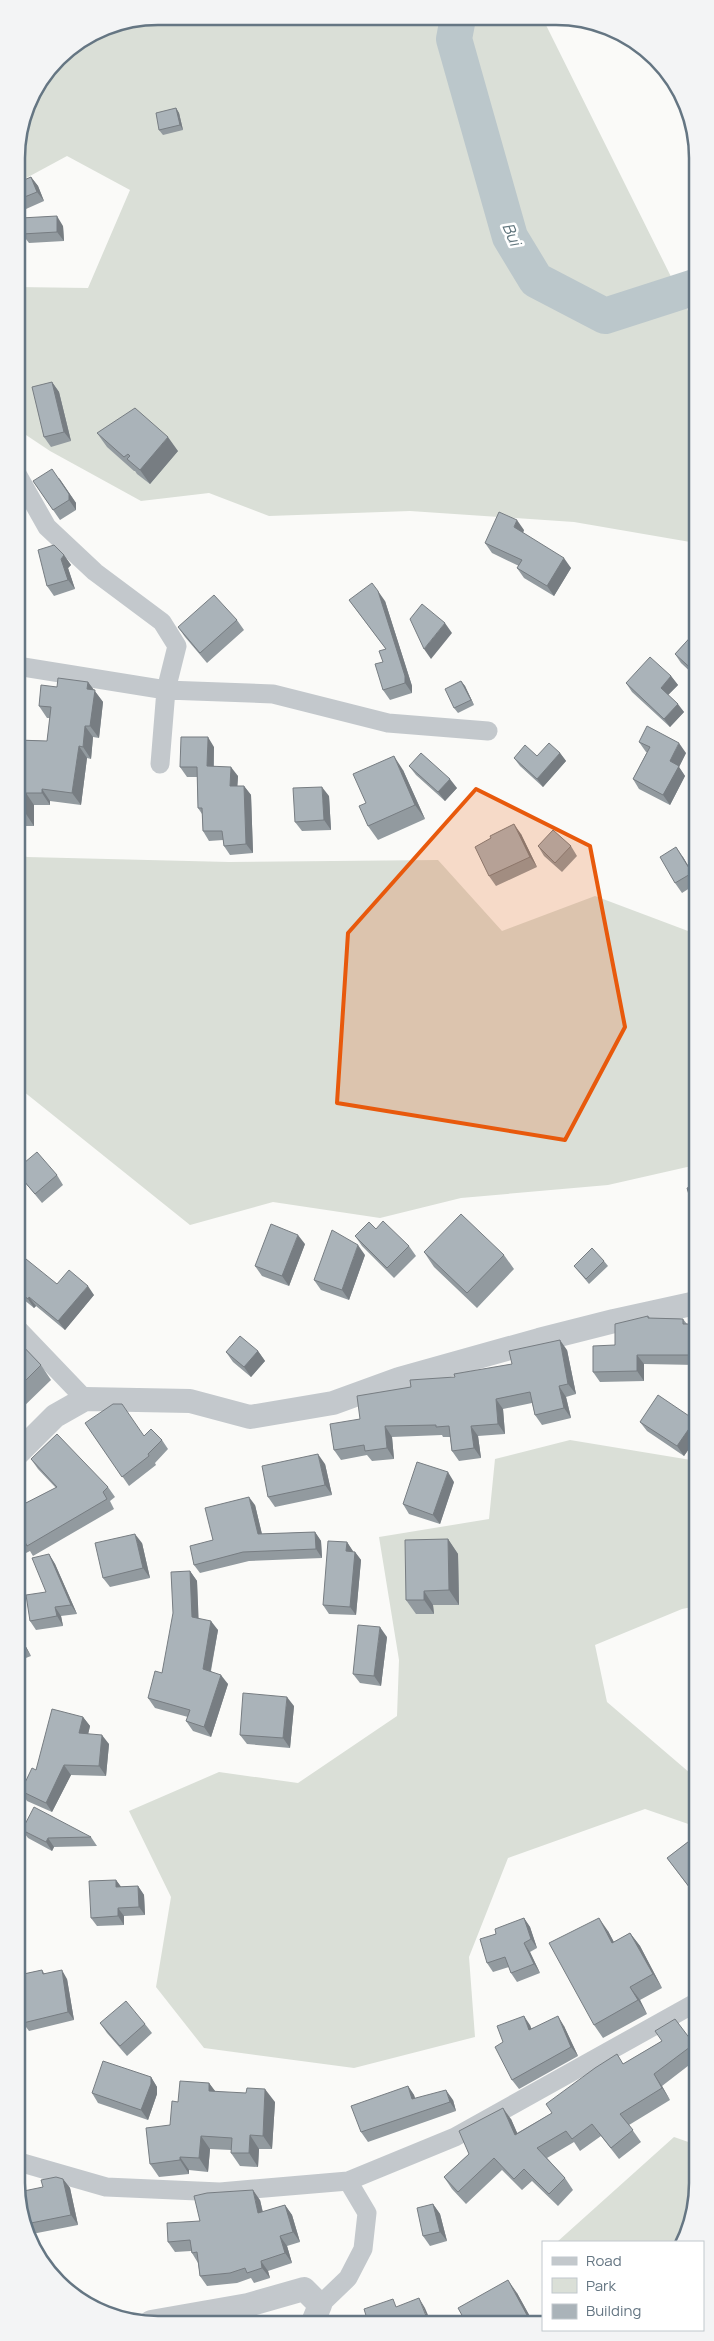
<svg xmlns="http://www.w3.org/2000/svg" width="714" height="2341" viewBox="0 0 714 2341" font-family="Manrope,sans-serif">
  <rect width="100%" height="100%" fill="#fafaf8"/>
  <path fill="#dadfd7" d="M158 16 543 19 695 325 696 543 574 522 410 511 269 516 209 493 141 501 50 451 17 429V287L88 288 130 190 67 156 17 183V149L31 95 58 58 104 27Z
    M17 852 27 857 229 862 438 860 502 931 595 896 696 934V1165L608 1185 461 1198 380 1218 273 1202 190 1225 18 1087Z
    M570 1440 697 1461V1606L682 1609 595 1645 607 1702 697 1779V1827L645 1809 508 1858 469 1957 475 2037 354 2068 204 2048 156 1987 171 1897 129 1811 219 1772 298 1783 397 1716 399 1660 379 1537 489 1519 495 1459Z
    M674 2137 697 2145V2192L684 2242H557Z"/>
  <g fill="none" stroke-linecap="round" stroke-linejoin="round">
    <path stroke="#bbc7cb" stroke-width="36" d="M458 18 454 39 510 237 536 280 605 316 695 287"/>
    <path stroke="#c3c8cc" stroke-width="19" d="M17 474 47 527 95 572 162 622 177 646 166 690 160 764
      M17 666 166 690 273 694 388 723 488 731
      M18 1329 85 1399
      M19 2162 106 2187 220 2192 348 2181 455 2137 697 2002
      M320 2305 348 2278 363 2249 367 2213 348 2181"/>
    <path stroke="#c3c8cc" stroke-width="24" d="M18 1453 55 1416 85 1399 190 1401 250 1417 333 1403 399 1379 539 1340 614 1321 696 1303
      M151 2322 248 2305 304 2289 320 2305 313 2322"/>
  </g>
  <path fill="#929a9f" d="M176 108 179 113 183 130 163 135 159 130Z
    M31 177 38 186 44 201 17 213V183Z
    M63 226 64 241 29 243 22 234Z
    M52 382 59 392 71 441 51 447 44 437Z
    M97 433 178 451 150 484 137 474 135 471H134L107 447Z
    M59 478 76 503V510L60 520 33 481Z
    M524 530 523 533 571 568 554 596 524 578 517 568 519 566 492 553 485 543Z
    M64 555 71 565 68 568 75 589 54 596 47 586Z
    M349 600 385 601 412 686V693L390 700 383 690V662L386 649Z
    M237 620 244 630 207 663 185 637 178 627Z
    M696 631V677L681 663 675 654Z
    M671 676 678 685 668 695 684 712 670 727 632 692 626 683Z
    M461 681 465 686 474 705 458 713 454 708Z
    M88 682 103 702 99 738 93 737 91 759 87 758 81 805 50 801V805H34V826H17V740L47 741 50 718H47L39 706 57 687Z
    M639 742 686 753 679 767 685 776 670 805 639 789 633 779 647 752H646Z
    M214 747V766L238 776 237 786H244L251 795 253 853 230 855 224 846 223 840 209 841 203 831 202 814 198 808 197 777H187L180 767Z
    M560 753 566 761 543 787 520 766 514 758Z
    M409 766 457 788 445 801 416 775Z
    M403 770 425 819 378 840 368 826 366 803Z
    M329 796 331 830 302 831 295 822Z
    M521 834 537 867 496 886 489 876Z
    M538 846H571L577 856 562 872 544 856Z
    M683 857 696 879V884L682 893 675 883Z
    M18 1168 57 1175 63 1185 42 1203 18 1174Z
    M376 1229 409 1246 416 1256 394 1278 362 1246 355 1236Z
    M305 1244 289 1286 262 1276 255 1266Z
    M424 1252 504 1255 514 1269 477 1308 434 1267Z
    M365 1255 349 1300 321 1290 314 1280Z
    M604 1261 608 1266 589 1284 574 1266Z
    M18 1269 57 1284 94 1295 65 1330 36 1306 34 1308 18 1295Z
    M648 1316 650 1318 683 1319 687 1324H696V1365L644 1364V1381L600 1382 593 1372 615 1345Z
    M18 1341 41 1365 51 1380 19 1411 25 1418 18 1426Z
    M567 1350 576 1394 566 1397 571 1418 542 1425 535 1415 532 1403 503 1409 505 1434 478 1436 481 1458 459 1461 452 1451 450 1437H443L442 1435 392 1437 394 1459 372 1461 367 1455 341 1460 334 1450 360 1419 411 1387 512 1364Z
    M258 1351 265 1361 251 1377 233 1362 226 1352Z
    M695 1420 697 1422V1437L684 1456 647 1431 640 1422Z
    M85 1423 162 1440 168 1449 155 1463 156 1465 129 1486Z
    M31 1459 108 1487 115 1497 110 1501 114 1509 33 1556 30 1551 18 1557V1507L56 1488 38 1469Z
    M325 1464 332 1495 275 1507 268 1497Z
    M454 1482 440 1524 409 1514 403 1504Z
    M255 1505 262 1534 315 1532 321 1541 322 1558 249 1561 200 1573 194 1565 213 1540Z
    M448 1539 458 1554 459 1605H433L434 1614H416L406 1600Z
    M347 1542 353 1552H355L361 1560 356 1615 329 1614 323 1605Z
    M142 1543 150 1578 110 1587 103 1578Z
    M49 1554 55 1564 77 1614 61 1616 63 1626 36 1630 30 1621 46 1592Z
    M190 1571 197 1581 198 1618 218 1630 211 1671 228 1684 211 1737 193 1731 186 1721 188 1717 155 1708 148 1698 162 1673Z
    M18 1632 31 1656 18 1661Z
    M387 1637 381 1686 360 1683 353 1674Z
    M294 1706 290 1748 247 1744 240 1735Z
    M83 1717 90 1726 88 1734 109 1744 106 1776 71 1775 52 1812 27 1801 21 1791 36 1770Z
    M22 1830 91 1837 97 1846 54 1847 52 1851 28 1838Z
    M697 1835V1898L667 1858Z
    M116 1880 121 1887 138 1886 144 1895 145 1915 124 1916V1925L97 1926 91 1918Z
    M524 1918 530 1927 537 1948 530 1952 540 1973 517 1982 511 1973 509 1967 493 1972 487 1963 496 1934Z
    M608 1931 614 1942 630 1933 640 1946 662 1988 640 2000 647 2014 603 2038 594 2025Z
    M42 1970 44 1973 67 1979 74 2020 29 2031 23 2023 19 2005V1975Z
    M675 2019 697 2050V2059L662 2086 670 2100 629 2125 641 2142 619 2159 601 2136 580 2151 574 2142 547 2158 565 2178 573 2190 558 2206 532 2181 522 2190 502 2170 466 2204 452 2189 444 2177 469 2154 511 2119 517 2133 552 2113 617 2054 623 2064 662 2041Z
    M100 2023 145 2024 152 2033 127 2056 107 2033Z
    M530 2025 531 2028 564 2026 578 2056 519 2089 512 2080 503 2042Z
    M151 2077 157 2087V2094L148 2120 98 2103 92 2093Z
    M209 2083 215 2092 275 2102 272 2149H259L258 2167 240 2166 231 2153V2150L210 2149 208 2172 189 2170V2174L159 2177 150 2164 170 2125 178 2102Z
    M408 2086 414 2095 415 2098 453 2100 456 2111 368 2142 361 2132Z
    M63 2179 70 2188 78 2225 32 2234 19 2211 43 2187Z
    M260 2200 263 2212 285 2205 292 2215 300 2242 287 2246 292 2263 268 2271 270 2278 254 2283 251 2278 237 2283 207 2286 200 2276 198 2263 192 2253 191 2251 175 2252 168 2242 200 2221Z
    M433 2204 440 2214 447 2241 430 2246 423 2236Z
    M517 2293 533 2322H453Z"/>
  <path fill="#777d82" d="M176 108 179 113 183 130 180 125Z
    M25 115 30 122 21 131Z
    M31 177 38 186 44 201 37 192Z
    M57 216 63 226 64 241 57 232Z
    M52 382 59 392 71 441 64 432Z
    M168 437 178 451 150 484 140 470Z
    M59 478 76 503V510L69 500Z
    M517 520 524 530 521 537 514 527Z
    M64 555 71 565 68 568 75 589 68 580 61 559Z
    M564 558 571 568 554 596 547 586Z
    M378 591 385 601 412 686V693L405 683Z
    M445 623 452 633 431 659 424 649Z
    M671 676 678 685 667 696 661 688Z
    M461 681 465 686 474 705 471 700Z
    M88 682 103 702 99 738 90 726 87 689Z
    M678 704 684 712 670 727 664 719Z
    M85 726 93 737 91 759 83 747Z
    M208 737 214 747 213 775 207 766Z
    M679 743 686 753 679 767 685 776 670 805 663 795 670 761Z
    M79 746 87 758 81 805 72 793Z
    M560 753 566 761 543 787 537 779Z
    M394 756 403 770 425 819 415 805Z
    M231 767 238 776 237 795 230 786Z
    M450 779 457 788 445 801 438 792Z
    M244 786 251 795 253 853 246 844Z
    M322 787 329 796 331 830 324 820Z
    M42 789 50 801V805L42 793Z
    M26 793 34 805V826L26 814Z
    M514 824 521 834 537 867 530 857Z
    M676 847 683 857 696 879 692 873Z
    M298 1235 305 1244 289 1286 282 1276Z
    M358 1245 365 1255 349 1300 342 1290Z
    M88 1286 94 1295 65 1330 58 1321Z
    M29 1297 36 1306 34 1308 28 1299Z
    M560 1340 567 1350 576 1394 568 1384Z
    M258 1351 265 1361 251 1377 244 1367Z
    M637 1355 644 1364V1381L637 1371Z
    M559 1386 566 1397 571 1418 564 1408Z
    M496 1399 503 1409 505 1434 498 1424Z
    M695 1420 697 1422V1437L684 1456 677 1446Z
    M385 1426 392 1437 394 1459 387 1448Z
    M471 1426 478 1436 481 1458 474 1448Z
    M318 1454 325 1464 332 1495 325 1485Z
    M448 1472 454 1482 440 1524 433 1515Z
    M249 1497 255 1505 264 1543 258 1534Z
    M315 1532 321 1541 322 1558 316 1549Z
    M135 1534 142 1543 150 1578 143 1568Z
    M448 1539 458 1554 459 1605 449 1590Z
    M347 1542 353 1551 352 1560 346 1551Z
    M355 1552 361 1560 356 1615 350 1607Z
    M49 1554 55 1564 77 1614 71 1605Z
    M190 1571 197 1581 199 1627 192 1617Z
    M424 1591 433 1605 434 1614 424 1600Z
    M55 1607 61 1616 63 1626 57 1616Z
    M211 1621 218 1630 209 1679 203 1669Z
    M380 1627 387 1637 381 1686 374 1676Z
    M18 1632 31 1656 25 1647 18 1635Z
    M221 1675 228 1684 211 1737 204 1727Z
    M287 1697 294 1706 290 1748 283 1738Z
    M83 1717 90 1726 86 1743 79 1733Z
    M102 1735 109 1744 106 1776 99 1766Z
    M64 1765 71 1775 52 1812 46 1803Z
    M48 1838 54 1847 52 1851 46 1842Z
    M116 1880 122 1888 116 1887Z
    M138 1886 144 1895 145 1915 139 1907Z
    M118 1908 124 1916V1925L118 1916Z
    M524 1918 530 1927 537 1948 531 1939Z
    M599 1918 608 1931 621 1956 612 1943Z
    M630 1933 640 1946 662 1988 653 1974Z
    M524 1943 530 1952 540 1973 534 1964Z
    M62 1970 67 1979 74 2020 68 2012Z
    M630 1987 640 2000 647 2014 638 2000Z
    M524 2016 530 2025 535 2039 529 2030Z
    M558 2016 564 2026 578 2056 571 2047Z
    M654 2074 662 2086 670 2100 662 2088Z
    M151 2077 157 2087V2094L148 2120 141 2110Z
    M209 2083 219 2096 209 2091Z
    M408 2086 414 2095 418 2108 412 2099Z
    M265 2089 275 2102 272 2149 263 2136Z
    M446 2090 453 2100 456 2111 450 2102Z
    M503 2108 511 2119 523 2146 515 2135Z
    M250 2135 259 2149 258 2167 249 2153Z
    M201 2136 210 2149 208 2172 199 2158Z
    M180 2157 189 2170V2174L180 2160Z
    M63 2179 70 2188 78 2225 71 2215Z
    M253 2190 260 2200 265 2223 258 2213Z
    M433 2204 440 2214 447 2241 440 2232Z
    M285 2205 292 2215 300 2242 293 2232Z
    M280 2236 287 2246 292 2263 285 2253Z
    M261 2261 268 2271 270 2278 262 2268Z
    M508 2280 517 2293 533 2322H532L528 2317Z
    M419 2298 425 2308 431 2322H429Z"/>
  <path fill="#aab3b9" stroke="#777d82" d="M176 108 180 125 159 130 156 113Z
    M31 177 37 192 17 200V183Z
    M57 216V232L22 234 21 218Z
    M52 382 64 432 44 437 32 387Z
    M135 408 168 437 140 470 127 459 130 456 128 454 124 457 97 433Z
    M52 469 69 494V500L53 510 33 481Z
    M499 512 517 520 514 527 564 558 547 586 517 568 522 560 485 543Z
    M54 545 64 555 61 559 68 580 47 586 38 550Z
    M372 583 378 591 405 676V683L383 690 375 664 383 662 379 651 386 649 349 600Z
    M214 595 237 620 200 653 178 627Z
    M422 604 445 623 424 649 410 619Z
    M696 631V673L675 654Z
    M650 657 671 676 661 688 678 704 664 719 626 683Z
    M58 678 88 682 87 689 95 690 90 726H85L83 747 79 746 72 793 42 789V793H26V814H17V740L47 741 51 707 39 706 41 685 57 687Z
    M461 681 471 700 454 708 445 689Z
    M647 726 679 743 670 761 679 766 663 795 633 779 650 747 639 742Z
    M181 737H208L207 766 231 767 230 786H244L246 844 224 846 222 831H203L202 808H198L197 767H180Z
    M549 743 560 753 537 779 514 758 525 745 537 756Z
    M421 753 450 779 438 792 409 766Z
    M394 756 415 805 368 826 359 806 366 803 353 774Z
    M322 787 324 820 295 822 293 788Z
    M514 824 530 857 489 876 475 847 491 838 490 836Z
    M553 830 571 846 555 863 538 846Z
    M676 847 692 873 675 883 660 857Z
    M696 859V873L690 863Z
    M37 1152 57 1175 35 1194 18 1174V1168Z
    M696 1185V1218L687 1188Z
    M461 1214 504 1255 467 1293 424 1252Z
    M383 1221 409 1246 387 1268 355 1236 369 1222 376 1229Z
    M271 1224 298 1235 282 1276 255 1266Z
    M332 1230 358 1245 342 1290 314 1280Z
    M592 1248 604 1261 586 1279 574 1266Z
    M26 1259 57 1284 69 1270 88 1286 58 1321 29 1297 28 1299 18 1291V1269Z
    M648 1316V1318L683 1319V1324H696V1355H637V1371L593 1372V1346L615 1345V1324Z
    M240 1336 258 1351 244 1367 226 1352Z
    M560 1340 568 1384 559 1386 564 1408 535 1415 530 1392 496 1399 498 1424 471 1426 474 1448 452 1451 449 1426 436 1427V1425L385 1426 387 1448 365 1451 364 1445 334 1450 330 1424 360 1419 357 1396 411 1387 410 1380 455 1377 454 1374 512 1364 509 1351Z
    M18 1341 41 1365 18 1388Z
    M658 1395 695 1420 677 1446 640 1422Z
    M113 1404H122L144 1436 151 1429 162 1440 148 1454 149 1456 122 1477 85 1423Z
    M57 1434 108 1487 103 1492 107 1499 27 1546 24 1540 18 1544V1507L57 1487 31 1459Z
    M318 1454 325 1485 268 1497 262 1466Z
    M417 1462 448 1472 433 1515 403 1504Z
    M249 1497 258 1534 315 1532 316 1549 243 1552 194 1565 190 1546 213 1540 205 1508Z
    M135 1534 143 1568 103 1578 95 1543Z
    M448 1539 449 1590 424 1591V1600H406L405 1540Z
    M328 1541 347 1542 346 1551 355 1552 350 1607 323 1605Z
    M49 1554 71 1605 55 1607 57 1616 30 1621 26 1595 46 1592 32 1558Z
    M190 1571 192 1617 211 1621 203 1669 221 1675 204 1727 186 1721 190 1710 148 1698 155 1671 162 1673 173 1613 171 1572Z
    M358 1625 380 1627 374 1676 353 1674Z
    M18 1635 25 1647 18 1649Z
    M243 1693 287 1697 283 1738 240 1735Z
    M52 1709 83 1717 79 1733 102 1735 99 1766 64 1765 46 1803 21 1791 32 1768 36 1770Z
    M34 1807 91 1837 48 1838 46 1842 22 1830Z
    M697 1835V1882L690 1888 667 1858Z
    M116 1880V1887L138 1886 139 1907 118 1908V1916L91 1918 89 1881Z
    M524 1918 531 1939 524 1943 534 1964 511 1973 505 1957 487 1963 480 1939 496 1934 495 1929Z
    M599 1918 612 1943 630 1933 653 1974 630 1987 638 2000 594 2025 549 1943Z
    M42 1970 43 1974 62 1970 68 2012 23 2023 19 2003V1975Z
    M126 2001 145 2024 120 2046 100 2023Z
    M524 2016 529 2030 558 2016 571 2047 512 2080 495 2047 503 2042 497 2026Z
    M675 2019 694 2044 654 2074 662 2088 620 2114 633 2130 611 2148 592 2124 572 2139 566 2131 537 2148 565 2178 549 2194 524 2169 514 2179 494 2158 458 2192 444 2177 469 2154 459 2131 503 2108 515 2135 552 2113 546 2104 595 2068 617 2054 623 2064 662 2041 655 2031Z
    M103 2061 151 2077V2084L141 2110 92 2093Z
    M180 2081 209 2083V2091L246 2093 247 2088 265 2089 263 2136 250 2135 249 2153H231L232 2138 201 2136 199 2158 180 2157V2160L150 2164 146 2128 170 2125 172 2101 178 2102Z
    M408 2086 412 2099 446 2090 450 2102 361 2132 351 2106Z
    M56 2177 63 2179 71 2215 26 2224 19 2211V2199L20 2198 19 2192 43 2187 41 2180Z
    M253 2190 258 2213 285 2205 293 2232 280 2236 285 2253 261 2261 262 2268 247 2273 245 2268 230 2273 200 2276 197 2252 192 2253 190 2240 168 2242 167 2223 200 2221 194 2196 207 2193Z
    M433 2204 440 2232 423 2236 417 2208Z
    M508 2280 528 2317 519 2322H453L463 2317 458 2308Z
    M419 2298 428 2321 426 2322H368L364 2309 393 2299 396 2307Z"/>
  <path fill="#e8590c" fill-opacity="0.2" stroke="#e8590c" stroke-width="4" stroke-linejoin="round" d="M476 789 590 846 625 1027 565 1140 337 1103 348 933Z"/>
  <g text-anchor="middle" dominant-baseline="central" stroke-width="5" stroke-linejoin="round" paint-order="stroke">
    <g font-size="16" font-style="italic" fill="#60757c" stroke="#fff">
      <text transform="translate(512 234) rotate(67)">Bui</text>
    </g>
  </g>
  <path d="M0 0H714V2341H0ZM158 25H556A133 133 0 0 1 689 158V2183A133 133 0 0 1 556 2316H158A133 133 0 0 1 25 2183V158A133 133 0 0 1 158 25Z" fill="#f3f4f5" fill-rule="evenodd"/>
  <path fill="none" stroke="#657683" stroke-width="2.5" d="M158 25H556A133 133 0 0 1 689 158V2183A133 133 0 0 1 556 2316H158A133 133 0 0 1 25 2183V158A133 133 0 0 1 158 25Z"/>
  <rect x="542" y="2241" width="162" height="90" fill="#ffffff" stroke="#c1c8cd"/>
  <rect x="552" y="2257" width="25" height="8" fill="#c3c8cc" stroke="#c1c8cd"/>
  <text x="586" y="2266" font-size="15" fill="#657683">Road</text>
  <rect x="552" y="2278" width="25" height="15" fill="#dadfd7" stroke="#c1c8cd"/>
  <text x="586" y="2291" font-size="15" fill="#657683">Park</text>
  <rect x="552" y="2304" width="25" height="15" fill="#aab3b9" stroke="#c1c8cd"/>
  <text x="586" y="2316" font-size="15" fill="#657683">Building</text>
</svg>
